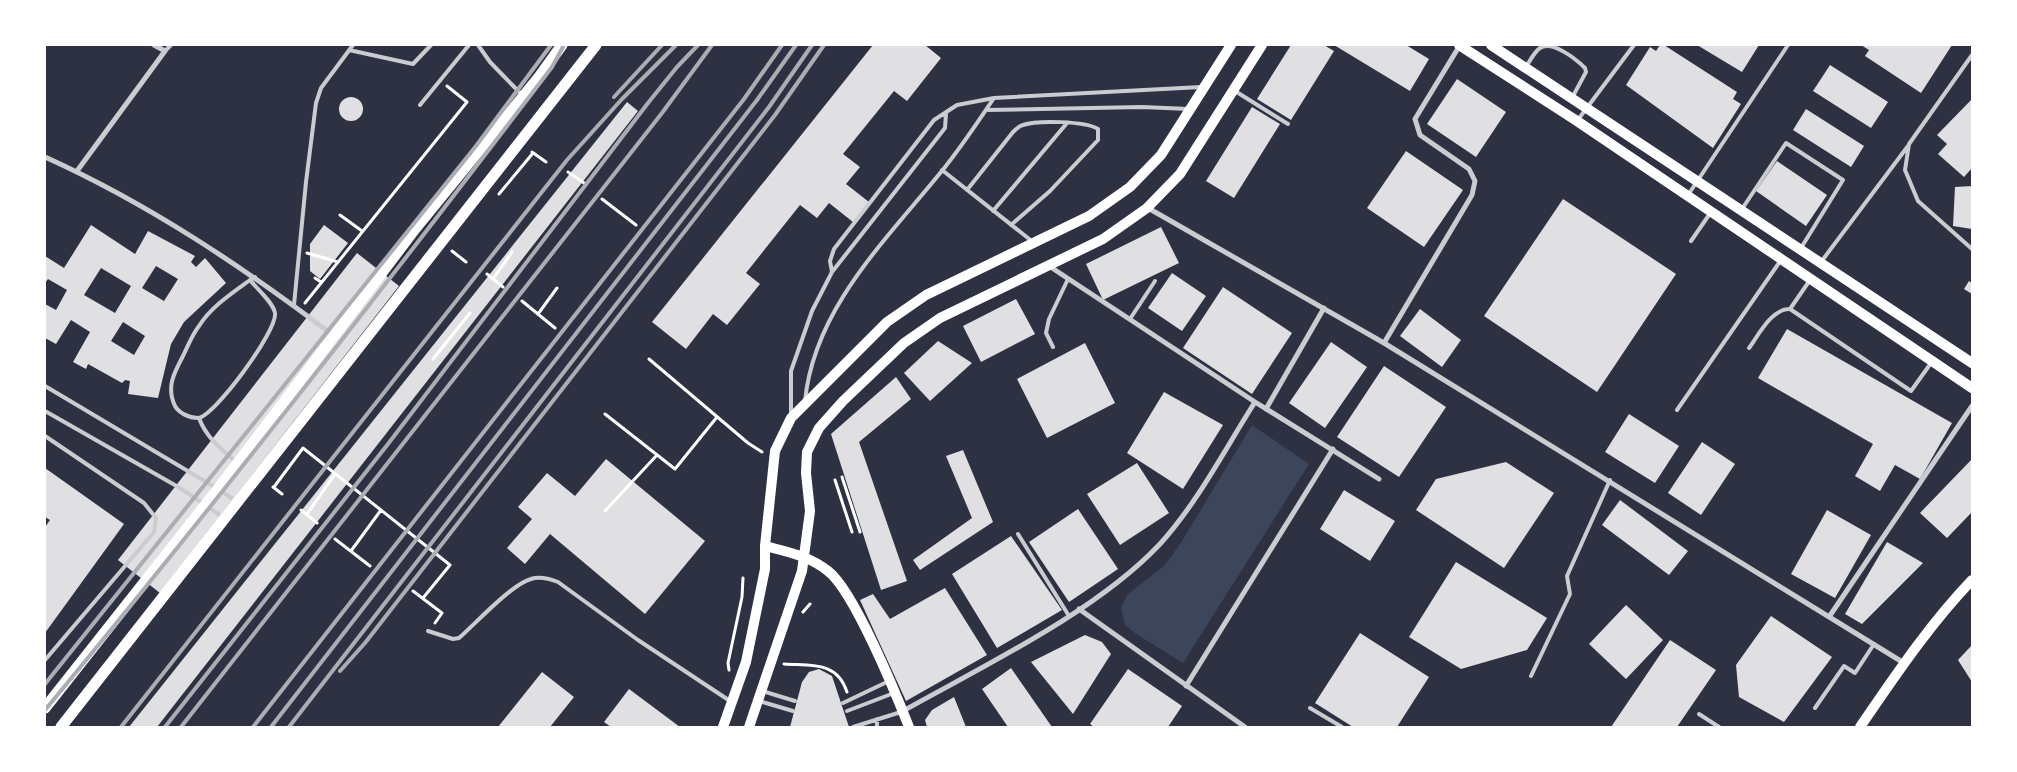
<svg xmlns="http://www.w3.org/2000/svg" width="2017" height="772" viewBox="0 0 2017 772" font-family="Mulish,sans-serif">
  <rect width="100%" height="100%" fill="#2d3142"/>
  <path fill="#3c4559" d="M1252 425 1309 464 1183 663 1136 634 1125 625 1121 608 1128 594 1165 565 1180 544Z"/>
  <path fill="#e0e0e3" fill-rule="evenodd" d="M873 45H925L941 58 907 101 894 91 843 154 860 167 846 184 869 202 853 222 829 203 817 218 800 205 746 273 760 284 727 325 713 314 686 349 652 322Z
    M1291 45H1324L1334 51 1291 120 1257 99Z
    M1334 45H1406L1429 59 1410 91Z
    M1660 45H1664L1737 92 1733 99 1741 104 1713 148 1626 85 1650 47 1656 51Z
    M1697 45H1759L1742 72Z
    M1861 45H1952L1921 93 1865 56 1869 50Z
    M1830 65 1888 102 1871 128 1813 91Z
    M1457 79 1506 112 1476 157 1427 124Z
    M339 109a12 12 0 1 1 24 0a12 12 0 1 1-24 0Z
    M1972 99V168L1964 177 1938 154 1947 144 1937 135Z
    M627 102 638 111 157 727H129Z
    M1252 107 1280 124 1234 198 1206 181Z
    M1806 109 1864 146 1851 167 1793 130Z
    M1406 151 1463 190 1424 247 1367 208Z
    M1777 161 1827 195 1806 226 1756 191Z
    M1972 186V229L1953 226 1955 187Z
    M1563 199 1676 274 1597 392 1484 316Z
    M91 225 135 254 148 231 195 256 191 262 196 267 205 258 226 283 184 322 171 344 158 398 128 394 130 381 125 380 122 383 88 364 86 369 73 362 90 332 71 320 56 344 45 338V304L56 310 67 290 48 279 45 283V256L64 268ZM156 266 178 279 164 301 142 288ZM101 268 131 286 115 313 84 295ZM123 322 145 336 134 355 111 341Z
    M324 225 348 243 320 279 310 271V244Z
    M1161 227 1179 263 1103 300 1086 264Z
    M357 253 399 286 160 593 118 560Z
    M1172 273 1206 296 1182 331 1148 308Z
    M1969 281 1972 283V294L1964 289Z
    M1223 287 1292 333 1252 394 1183 348Z
    M1016 299 1035 334 981 362 963 326Z
    M1420 309 1461 340 1442 367 1400 336Z
    M1787 329 1952 423 1920 479 1895 465 1880 491 1855 476 1873 444 1758 378Z
    M938 341 972 363 930 401 904 373Z
    M1331 342 1367 367 1325 428 1289 403Z
    M1085 343 1115 403 1047 438 1017 379Z
    M1384 366 1446 407 1399 477 1337 437Z
    M896 377 911 399 859 442 907 581 881 590 831 434Z
    M1164 392 1223 425 1183 489 1127 453Z
    M1629 414 1679 446 1655 483 1605 452Z
    M1702 442 1735 464 1701 515 1668 493Z
    M963 450 993 522 920 570 913 560 972 518 946 456Z
    M606 459 705 541 645 614 550 534 525 564 507 548 532 519 518 507 547 473 575 496Z
    M1972 459V512L1947 538 1920 513Z
    M1506 462 1554 493 1504 568 1416 510 1436 479Z
    M1137 463 1169 513 1120 545 1087 494Z
    M45 468 124 524 45 633V527L50 520 45 517Z
    M1344 490 1395 521 1370 561 1320 529Z
    M1620 500 1688 551 1669 575 1602 525Z
    M1078 509 1118 569 1069 602 1029 542Z
    M1827 510 1871 535 1835 598 1791 574Z
    M1011 536 1062 610 997 648 952 574Z
    M1887 542 1923 563 1862 624 1845 614Z
    M1456 562 1547 618 1527 650 1461 669 1409 637Z
    M945 588 987 655 906 701 860 600 873 594 890 619Z
    M1626 605 1663 640 1626 679 1589 644Z
    M1771 616 1832 657 1784 722 1739 697 1736 665Z
    M1360 633 1429 677 1397 727H1353L1315 703Z
    M1085 635 1102 642 1111 654 1073 714 1031 662Z
    M1670 640 1716 670 1677 727H1611Z
    M1972 645V682L1958 660Z
    M1011 668 1052 727H1008L982 689Z
    M819 669 832 676 849 727H790L802 682 809 672Z
    M1128 669 1182 706 1168 727H1094L1090 724Z
    M542 672 574 697 550 727H498Z
    M629 689 680 727H611L604 722Z
    M954 697 966 727H927L925 720 932 710Z"/>
  <g fill="none" stroke-linecap="round" stroke-linejoin="round">
    <path stroke="#fff" stroke-width="3" d="M532 152 546 162
      M568 172 584 183
      M499 194 533 153
      M602 199 636 225
      M340 215 362 231
      M452 251 466 262
      M307 253 338 262
      M487 274 503 287
      M315 278 321 282
      M493 279 512 252
      M522 301 555 328
      M305 303 467 102 447 86
      M538 314 557 288
      M433 359 470 313
      M649 359 748 443 762 452
      M605 414 675 469 717 417
      M842 477 860 532
      M835 480 852 532
      M273 487 282 494
      M274 487 303 448 450 565 423 598
      M301 510 317 523
      M605 511 657 455
      M307 514 335 474
      M335 539 370 566
      M351 551 381 510
      M413 591 442 613 435 623
      M803 612 810 604
      M784 664C812 666 837 661 847 692
      M729 670 728 663 742 597 743 578"/>
    <path stroke="#caccd0" stroke-width="4" d="M478 45 490 62 523 96
      M349 50 413 64 431 45
      M165 51 171 45
      M1972 55 1909 144 1905 170 1918 201 1972 249
      M1526 67C1530 61 1534 52 1540 48 1552 40 1576 59 1585 68L1586 72 1572 98
      M1235 91 1288 124
      M420 105 469 45
      M986 110 1142 107 1189 109
      M1577 121 1634 45
      M942 170 1033 242
      M967 190 1013 132C1016 129 1019 126 1023 125 1037 120 1085 121 1098 129V140L1050 191 1011 225
      M1688 195 1788 45
      M1742 209 1786 143 1843 180 1801 248
      M993 211 1067 123
      M1691 241 1711 212
      M1821 262 1908 146
      M832 272 830 261 834 249 934 120 957 105 994 98 1201 87
      M250 280C257 289 273 302 275 313 278 330 214 417 198 418 189 418 179 413 175 406 166 387 174 373 183 356 188 346 192 335 199 326 211 307 232 293 250 280L255 277
      M294 305 306 182 316 103 321 88 353 45
      M1790 309 1810 280
      M1130 319 1155 281
      M1053 347 1046 333 1049 319 1068 279
      M1749 348C1758 336 1772 308 1790 309L1911 391 1931 363
      M45 386 218 489 236 501
      M805 401C814 309 885 241 941 172 960 149 977 123 994 98
      M1677 410 1781 260
      M45 411 180 488 223 517
      M791 416V371L812 311 832 272 945 128 946 114
      M199 418C206 437 220 448 235 461
      M45 436 144 503 156 518 154 532 45 660
      M1018 534 1069 616
      M428 631 453 639 459 638C476 623 512 584 531 579 540 576 550 579 558 582L638 640 730 701
      M1531 676 1570 594 1567 576 1610 480
      M762 691 795 701
      M759 701 793 711
      M843 703 889 681
      M1310 708 1342 727
      M1815 708 1844 666 1855 673 1874 644
      M847 711 894 693
      M1699 714 1719 727
      M877 719V727
      M853 727 901 712"/>
    <path stroke="#caccd0" stroke-width="5" d="M45 157C149 204 243 267 334 336
      M77 171 165 51 154 45
      M1148 208 1384 343 1904 663
      M1049 266 1255 402 1379 479
      M1384 343 1472 195 1475 181 1469 169 1420 135 1415 119 1460 45
      M1266 409 1324 308
      M1079 609 1245 727
      M1829 617 1972 406
      M1186 686 1333 449
      M903 711C985 665 1096 612 1160 544 1198 502 1225 449 1255 402"/>
    <path stroke="#fff" stroke-width="10" d="M1459 45 1577 121 1972 388
      M1491 45 1972 363
      M765 546C788 552 809 556 828 571 854 591 896 694 909 727
      M723 727 746 662 765 569V546L775 451 791 418 887 322 926 295 1089 216 1130 187 1161 155 1231 45
      M749 727 802 571 810 511 806 473 807 452 819 428 843 401 904 343 940 318 1103 239 1147 208 1180 174 1262 45
      M1860 727C1895 676 1929 625 1972 580"/>
    <path stroke="#fff" stroke-width="11" d="M45 708 218 489 415 229 539 77 562 45
      M61 727 596 45"/>
    <path stroke="#abadb3" stroke-width="4" d="M614 97 662 45
      M340 671 365 643 775 115 824 45
      M45 684 476 146 551 45
      M45 710C219 500 387 284 552 67L564 45
      M121 727 567 160 622 99 676 45
      M165 727 388 444 648 103 677 67 698 45
      M181 727 662 113 712 45
      M253 727 744 99 782 45
      M271 727 757 100 796 45
      M289 727 769 107 812 45"/>
  </g>
  <rect width="2017" height="772" fill="none" stroke="#ffffff" stroke-width="92"/>
</svg>
